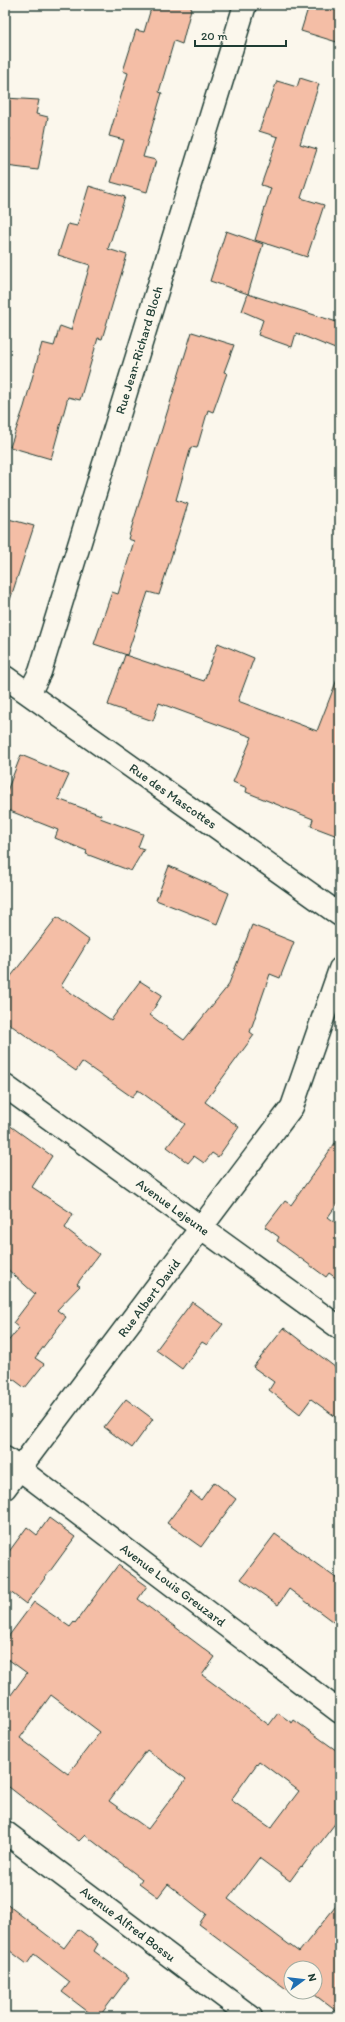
<svg xmlns="http://www.w3.org/2000/svg" width="345" height="2022" viewBox="0 0 345 2022" font-family="Itim,sans-serif">
  <rect width="100%" height="100%" fill="#fbf7ec"/>
  <filter id="ink" filterUnits="userSpaceOnUse"><feTurbulence type="fractalNoise" baseFrequency=".025" numOctaves="2"/><feDisplacementMap in="SourceGraphic" scale="8" xChannelSelector="R" yChannelSelector="G"/><feConvolveMatrix kernelMatrix="1 2 1 2 8 2 1 2 1" color-interpolation-filters="sRGB"/></filter>
  <g filter="url(#ink)">
    <path fill="#f4bea6" stroke="#1f3d34" fill-rule="evenodd" d="M152 5H192L182 44 174 41 159 92 162 93 143 157 156 160 147 192 111 182 124 140 109 136 128 73 123 71 136 30 144 32Z
      M309 5H340V43L301 31Z
      M300 78 319 84 300 144 317 149 301 198 324 205 307 257 255 240 271 188 261 185 278 137 259 131 277 81 297 87Z
      M5 98 39 100 36 114 48 117 38 170 6 166 10 138 5 137Z
      M89 186 125 197 108 249 127 255 102 339 98 338 80 400 68 397 51 459 10 447 24 407 42 343 54 346 60 326 71 330 90 265 58 255 68 224 77 226Z
      M226 231 263 244 248 294 340 323V351L296 333 292 347 258 335 263 320 242 311 248 294 210 281Z
      M192 332 234 345 224 372 227 373 213 412 208 410 197 448 191 447 176 500 188 504 159 595 148 592 127 655 94 644 112 592 118 594 134 541 128 539Z
      M5 518 34 526 10 600 5 599Z
      M218 643 254 658 238 701 317 731 338 677 340 678V837L311 826 313 819 246 792 247 788 233 782 252 737 159 703 153 721 108 705 125 655 204 681Z
      M21 755 69 775 58 799 101 815 100 818 143 834 138 847 144 849 131 871 86 854 87 851 55 838 58 830 5 809V796Z
      M169 866 229 893 217 924 156 900Z
      M57 917 89 940 61 986 111 1020 140 981 162 995 150 1015 184 1040 228 986 252 925 294 942 280 978 270 974 250 1032 254 1035 205 1102 239 1127 218 1157 212 1153 204 1163 194 1156 188 1163 167 1147 185 1124 138 1090 132 1097 82 1062 76 1071 5 1021V984Z
      M5 1122 52 1156 32 1187 73 1214 65 1228 99 1254 77 1284 80 1286 57 1310 66 1317 35 1358 44 1364 25 1388 5 1373V1345L19 1328 13 1323 35 1294 5 1267Z
      M340 1136V1200L328 1217 340 1226V1281L329 1273 326 1277 277 1241 279 1237 265 1227 285 1201 291 1205Z
      M192 1302 223 1324 207 1345 202 1342 182 1369 156 1350Z
      M284 1328 340 1371V1420L311 1399 300 1414 269 1390 274 1382 253 1367Z
      M126 1399 153 1419 132 1448 104 1427Z
      M214 1482 236 1499 201 1547 167 1523 191 1492 201 1500Z
      M49 1518 75 1537 26 1604 5 1588V1557L27 1527 37 1535Z
      M275 1534 340 1581V1627L289 1589 278 1605 241 1579Z
      M118 1565 147 1586 138 1599 215 1657 202 1675 269 1725 278 1713 292 1723 294 1720 340 1753V1817L302 1867 301 1866 290 1881 259 1858 228 1899 299 1952 340 1901V2014L311 1992H315V1968H291V1992H294L293 1994 199 1924 206 1914 168 1884 158 1897 139 1883 142 1879 85 1835 79 1841 5 1784V1703L27 1673 5 1657V1641L34 1602 70 1627 74 1622 75 1623ZM51 1695 100 1732 68 1774 20 1738ZM147 1750 186 1779 148 1829 109 1801ZM259 1761 299 1791 271 1828 231 1800Z
      M5 1903 64 1948 78 1929 98 1944 94 1951 129 1977 99 2017H95L62 1992 70 1982 34 1954 27 1964 5 1947Z"/>
    <g fill="none" stroke-linecap="round" stroke-linejoin="round">
      <defs>
        <path id="minor" d="M5 677 340 915
          M29 694 40 672 245 5
          M5 1086 340 1328
          M5 1458 340 1712
          M5 1488 292 1107 340 969
          M5 1832 251 2017"/>
      </defs>
      <use href="#minor" stroke="#1f3d34" stroke-width="25"/>
      <use href="#minor" stroke="#fbf7ec" stroke-width="22"/>
    </g>
  </g>
  <g text-anchor="middle" dominant-baseline="central" stroke-width="4" stroke-linejoin="round" paint-order="stroke">
    <g font-size="13" fill="#1f3d34" stroke="#fbf7ec">
      <text transform="translate(139 350) rotate(-73)">Rue Jean-Richard Bloch</text>
      <text transform="translate(173 796) rotate(35)">Rue des Mascottes</text>
      <text transform="translate(173 1207) rotate(36)">Avenue Lejeune</text>
      <text transform="translate(149 1298) rotate(-53)">Rue Albert David</text>
      <text transform="translate(173 1585) rotate(37)">Avenue Louis Greuzard</text>
      <text transform="translate(128 1924) rotate(37)">Avenue Alfred Bossu</text>
    </g>
  </g>
  <rect width="345" height="2022" fill="none" stroke="#fbf7ec" stroke-width="20"/>
  <rect x="10" y="10" width="325" height="2002" fill="none" stroke="#1f3d34" stroke-width="1.5" filter="url(#ink)"/>
  <g transform="translate(303 1980) rotate(75)"><circle r="19" fill="#fbf7ec" stroke="#a3ada2"/>
  <path d="M0-3L7 15L0 10L-7 15Z" fill="#1f6fb2"/>
  <text y="-6" font-size="11" font-weight="bold" text-anchor="middle" fill="#1f3d34">N</text>
  </g>
  <path d="M195 40v6h91v-6" fill="none" stroke="#1f3d34" stroke-width="2"/>
  <text x="201" y="40" font-size="12" fill="#1f3d34" stroke="#fbf7ec" stroke-width="3" paint-order="stroke">20 m</text>
</svg>
